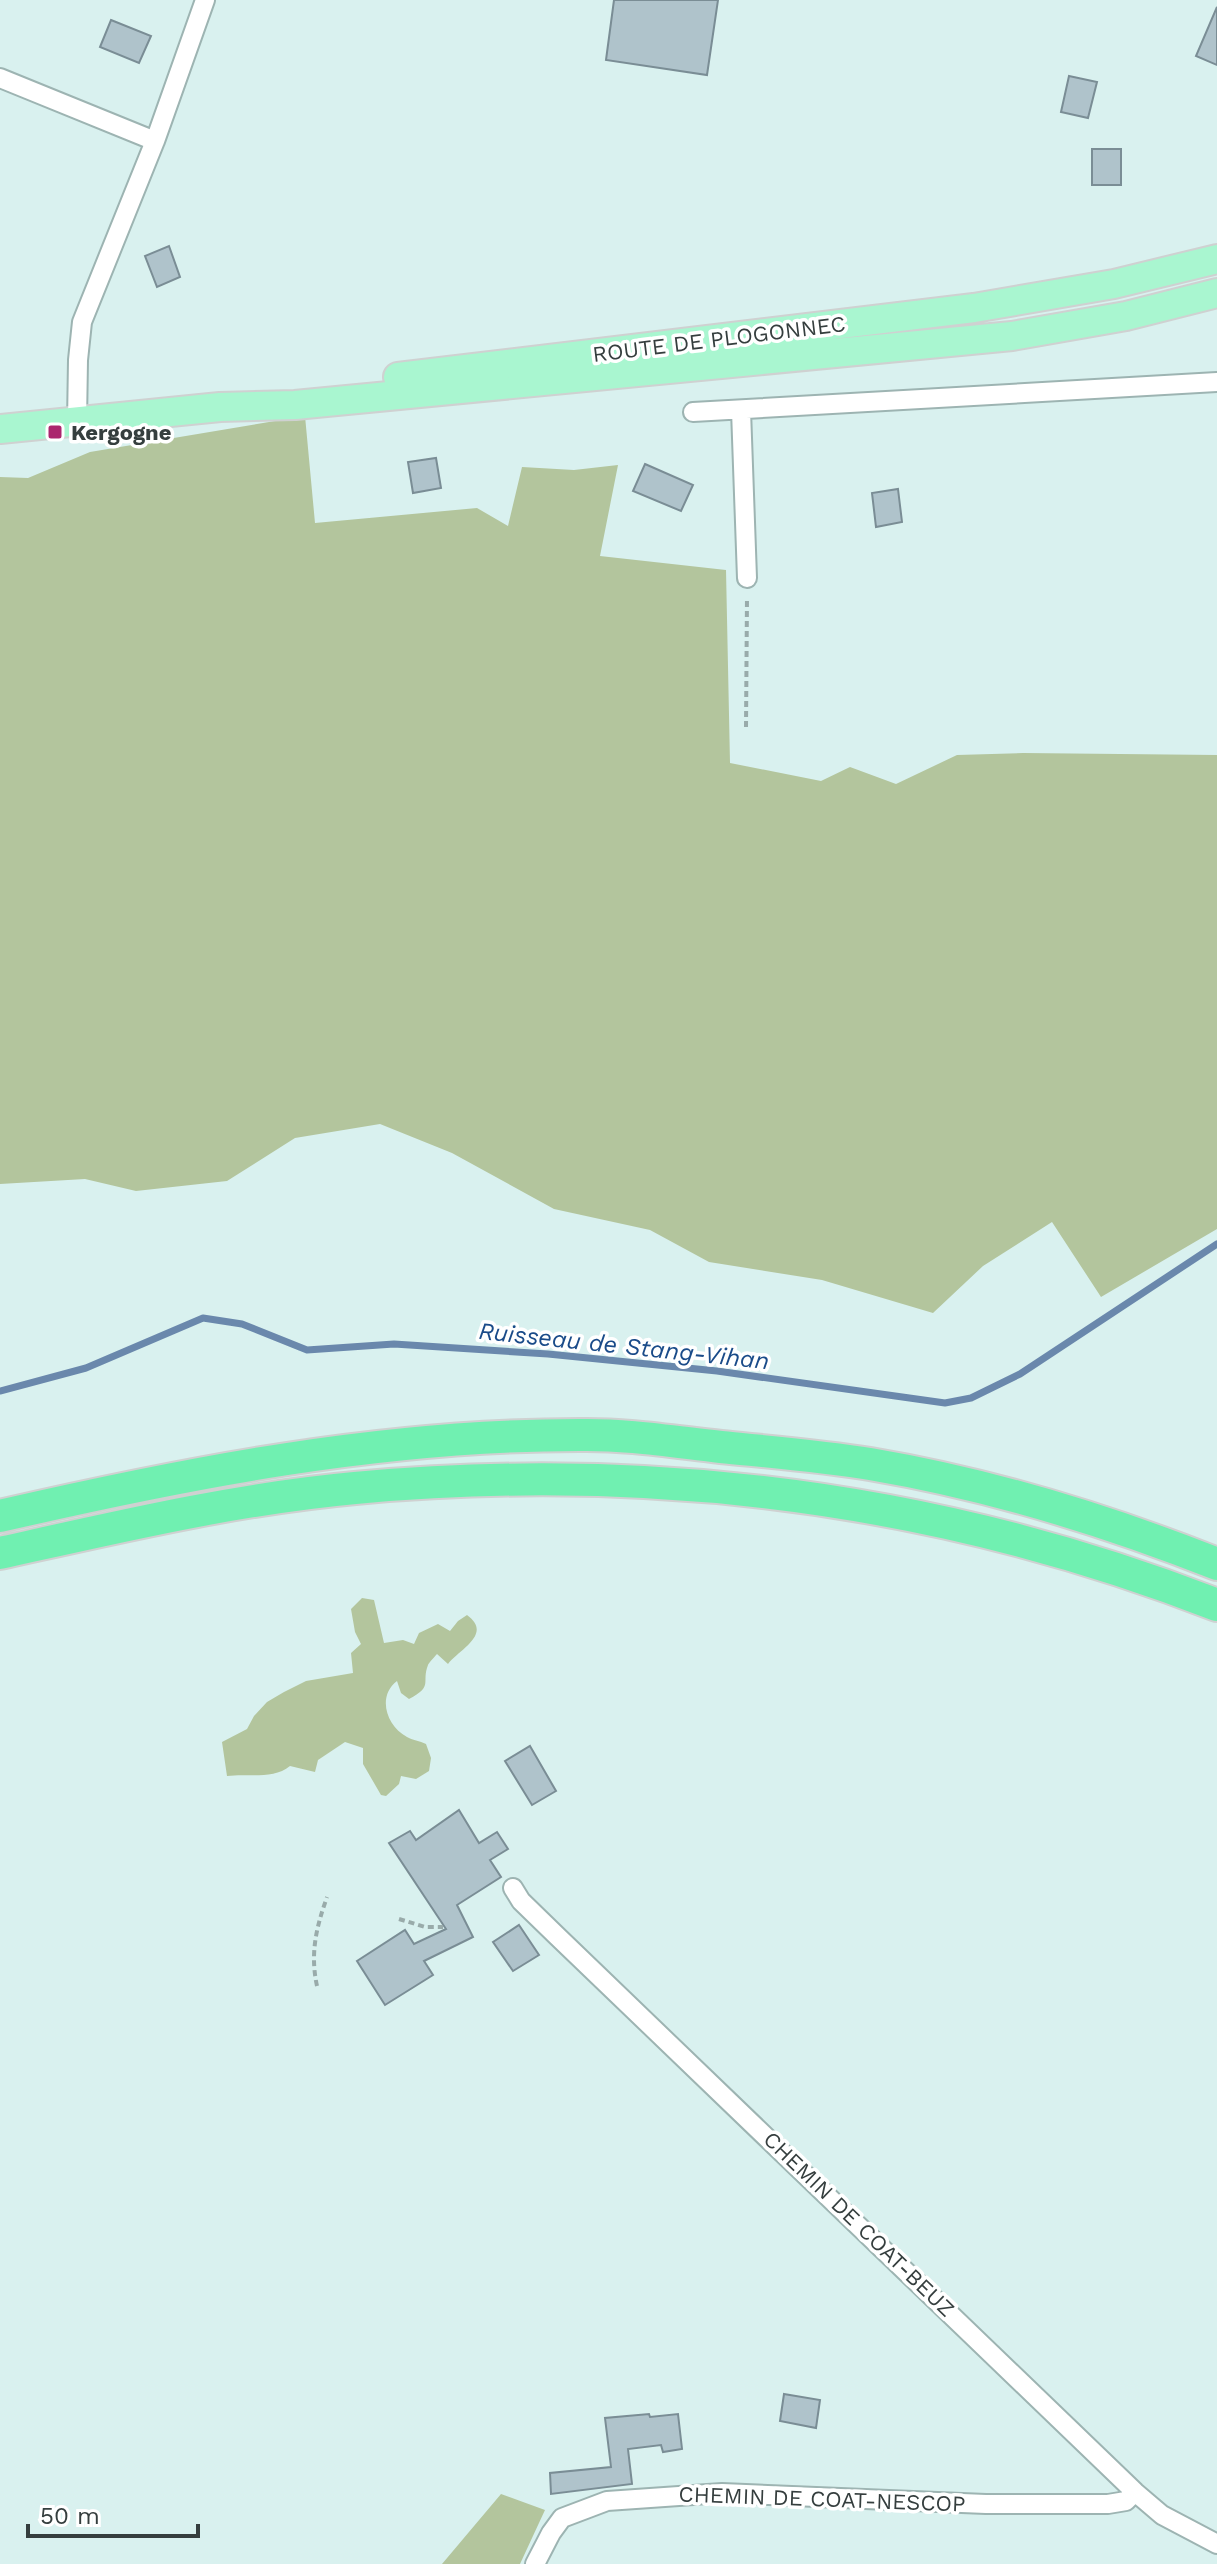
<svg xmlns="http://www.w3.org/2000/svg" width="1217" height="2564" viewBox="0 0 1217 2564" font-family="'Work Sans',sans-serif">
  <rect width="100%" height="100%" fill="#d9f1ef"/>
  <path fill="#b3c59d" d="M305 416 315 523 477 508 508 526 522 467 574 470 618 465 600 556 726 570 730 763 821 781 850 767 896 784 957 755 1023 753 1217 755V1229L1101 1297 1052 1222 983 1266 933 1313 822 1280 709 1262 650 1230 554 1209 452 1153 380 1124 295 1138 227 1181 136 1191 85 1179 0 1184V477L28 478 90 452Z
    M362 1598 374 1600 384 1643 403 1640 414 1644 419 1633 438 1624 450 1631 458 1621 467 1615C493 1634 460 1649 448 1664L437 1654C436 1655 428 1664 428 1665 421 1683 434 1686 409 1699L401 1693 397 1681C377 1696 386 1726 407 1737 412 1740 420 1741 426 1744L431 1758 429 1771 416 1779 401 1776 399 1784 386 1796 381 1795 363 1764V1748L345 1742 318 1760 315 1772 290 1766C273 1780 247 1773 227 1776L222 1742 247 1729 254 1716 267 1702 284 1692 306 1681 353 1673 351 1653 361 1644 355 1632 351 1609Z
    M501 2494 545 2510 520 2564H442Z"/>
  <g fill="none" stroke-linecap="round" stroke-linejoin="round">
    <path stroke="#6a88ac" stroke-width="7" d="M0 1391 86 1368 203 1318 242 1324 307 1350 394 1344 548 1354 717 1371 945 1403 971 1398 1020 1374 1217 1244"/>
  </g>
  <path fill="#afc3cb" stroke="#7a8d95" stroke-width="2" d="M614 0H718L707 75 606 60Z
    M1217 7V65L1196 56Z
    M111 20 151 36 139 63 100 47Z
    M1069 76 1097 82 1088 118 1061 112Z
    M1092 149H1121V185H1092Z
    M169 246 180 277 157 287 145 256Z
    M436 458 441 488 413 493 408 462Z
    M645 464 693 485 681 511 633 491Z
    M898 489 902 522 876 527 872 493Z
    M530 1746 556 1791 532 1805 505 1761Z
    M459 1810 479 1843 497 1832 508 1849 490 1860 501 1877 457 1905 473 1937 424 1961 433 1975 385 2005 357 1961 405 1930 414 1944 446 1929 389 1843 410 1831 416 1840Z
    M519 1925 539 1955 513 1971 493 1942Z
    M784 2394 820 2400 816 2428 780 2421Z
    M649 2414 650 2417 678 2414 682 2449 663 2452 661 2445 628 2449 632 2484 551 2494 550 2473 611 2467 605 2418Z"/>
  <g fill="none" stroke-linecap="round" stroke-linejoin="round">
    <defs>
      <path id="street" d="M0 78 155 141
        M741 410 747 578
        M693 412 1217 382
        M77 422 78 360 82 322 155 141 205 0
        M513 1888 521 1901 557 1936 1135 2492 1162 2515 1217 2544
        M535 2564 551 2533 562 2518 607 2501 722 2493 986 2504H1108L1126 2501 1135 2492"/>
      <path id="primary" d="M398 377 974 308 1114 284 1217 259
        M0 429 220 407 295 405 1012 336 1126 316 1217 293"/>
      <path id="highway" d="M0 1516C191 1472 382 1435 579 1435 626 1434 675 1442 721 1447 771 1452 821 1456 870 1464 988 1484 1106 1520 1217 1564
        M0 1553C117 1527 235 1499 355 1488 650 1461 940 1497 1217 1605"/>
    </defs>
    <use href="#street" stroke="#9db4b2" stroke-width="22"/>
    <use href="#primary" stroke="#cfd1d1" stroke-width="32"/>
    <use href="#highway" stroke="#cfd1d1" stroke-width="36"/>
    <path stroke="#99abaa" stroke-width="4" stroke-dasharray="6 4" stroke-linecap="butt" d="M746 727 747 597
      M399 1919 425 1927H443
      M317 1986C310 1954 316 1928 327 1897"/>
    <use href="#street" stroke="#fff" stroke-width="18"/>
    <use href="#primary" stroke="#a9f6d0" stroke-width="28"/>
    <use href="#highway" stroke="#70f0b1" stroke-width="32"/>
  </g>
  <rect fill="#ab266e" stroke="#fff" stroke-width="3" x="47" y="424" width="16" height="16" rx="4"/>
  <g text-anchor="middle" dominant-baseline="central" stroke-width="7" stroke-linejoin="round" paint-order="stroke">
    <g font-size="22" fill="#353e3e" stroke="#fff">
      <text transform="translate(719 339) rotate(-7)">ROUTE DE PLOGONNEC</text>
      <text transform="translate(859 2224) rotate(44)">CHEMIN DE COAT-BEUZ</text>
      <text transform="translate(822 2499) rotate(2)">CHEMIN DE COAT-NESCOP</text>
    </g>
    <g font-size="22" font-weight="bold" fill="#353e3e" stroke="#fff" text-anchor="start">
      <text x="71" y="432">Kergogne</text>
    </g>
    <g font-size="24" font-style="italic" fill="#1a4b89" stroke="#fff">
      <text transform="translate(624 1346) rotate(6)">Ruisseau de Stang-Vihan</text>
    </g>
  </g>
  <path d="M28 2524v12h170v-12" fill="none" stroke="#353e3e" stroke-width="4"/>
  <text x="40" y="2524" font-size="24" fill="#353e3e" stroke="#ffffff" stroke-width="6" paint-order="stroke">50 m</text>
</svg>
